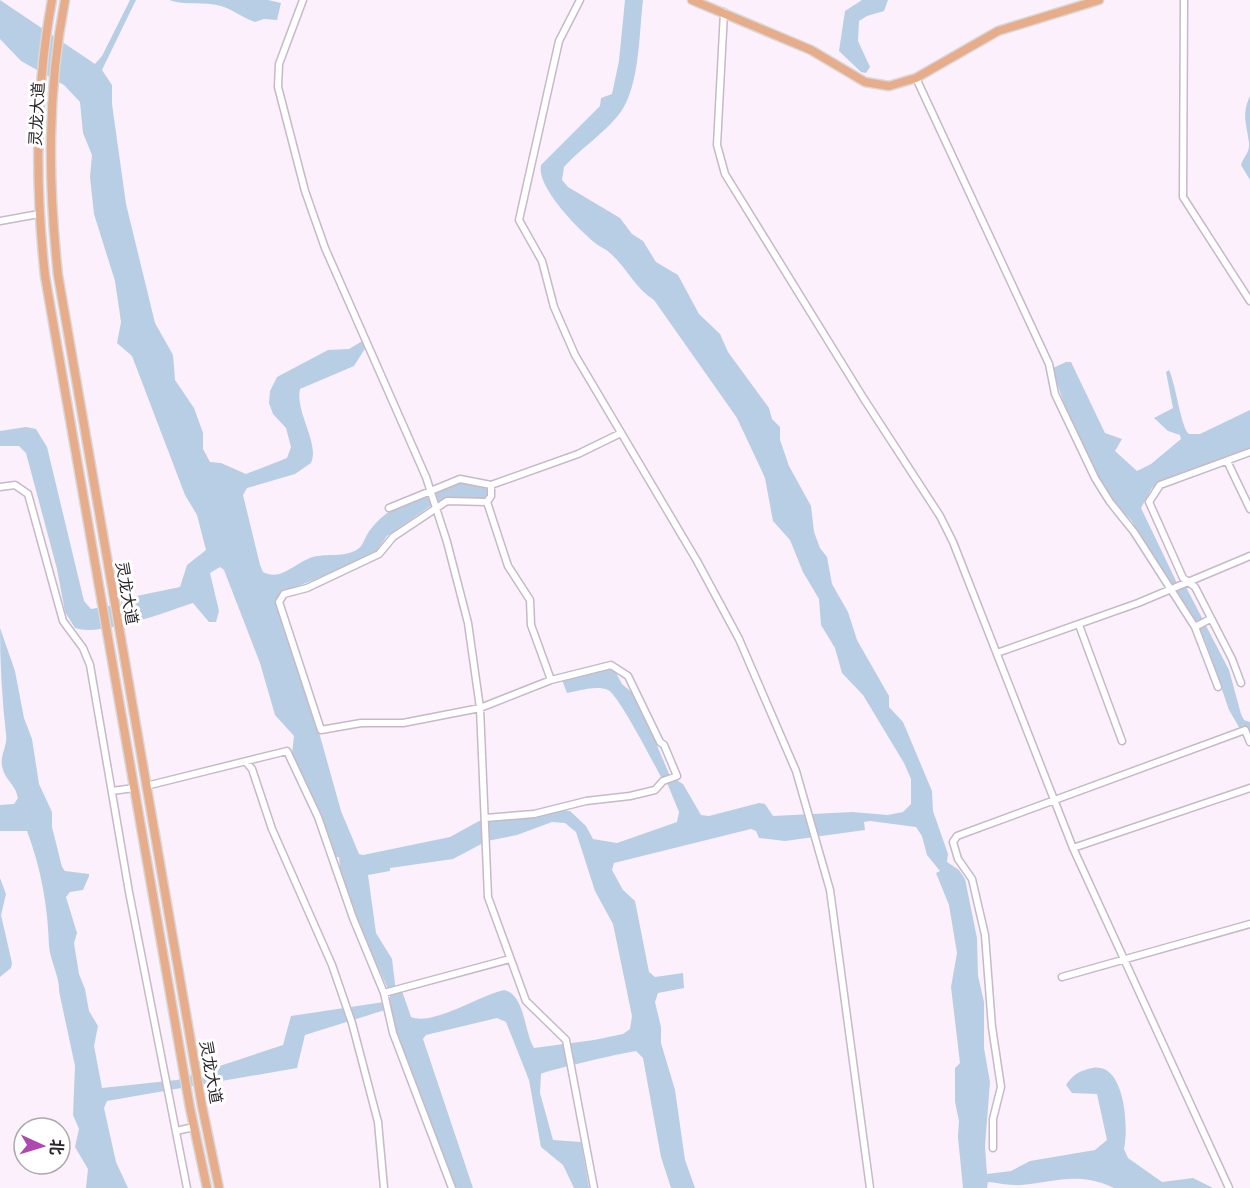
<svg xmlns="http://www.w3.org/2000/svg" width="1250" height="1188" viewBox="0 0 1250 1188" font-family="Raleway,'Noto Sans SC',sans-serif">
  <rect width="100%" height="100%" fill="#fcf0fd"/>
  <path fill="#b8cee5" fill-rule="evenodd" d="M0 0 95 64 102 56 130 0H136L102 70 112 85V104L126 204 155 323 173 355 175 380 194 408 203 433V449L210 462 221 463 246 474 287 458 291 447 286 428 273 414 269 403 270 391 277 377 328 350 349 349 364 340 366 347 354 366 300 389C295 413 320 443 311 463L295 474 247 488 243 495 260 565 263 572C281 582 295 562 313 557 328 553 344 558 358 549 364 545 365 536 370 530 385 510 404 503 427 493L432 505 387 536 373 556 291 589 280 595 275 601 303 675 341 811 359 854 363 855 450 837 479 821 515 817 524 819 561 810 570 811 586 826 593 839 617 843 677 822 679 812 665 778 661 777C654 764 618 694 608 690 596 685 579 691 567 693L562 680 610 668 615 671 622 684 636 696 670 776 683 784 701 815 709 816 759 803 765 804 773 816 852 812 888 815 903 812 911 804V779L904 763 863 695 842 673 835 648 821 625 819 599 803 572 790 540 773 521 765 478 737 418 654 300C635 288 627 268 610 253 606 249 600 247 595 243 578 229 536 187 541 165L600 106 601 98 612 94 619 61 625 0H643C639 32 640 86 620 113 605 133 581 148 564 167L562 180 568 187 620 218 632 234 643 241 656 262 678 275 699 314 720 334 728 352 769 408 772 419 780 427V440L789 466 811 506 814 532 820 548 827 557 832 584 848 612 857 640 889 696V707L903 722 932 791 933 811 948 854 947 862 959 870 965 879 977 938 978 976 984 1002V1048L990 1082 985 1146 987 1174 1011 1171 1030 1161 1095 1150 1107 1140 1097 1094 1072 1093 1066 1085C1072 1076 1077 1072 1088 1069 1125 1056 1129 1127 1124 1149L1128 1158 1162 1182 1193 1178 1213 1188H1114C1078 1171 1056 1182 1021 1185 1011 1186 999 1183 988 1182L987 1188H963L958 1137 959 1121 955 1102V1068L960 1063 951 987 957 953 949 905 936 873 940 871 927 855 922 836 916 827 870 821 864 822 865 830 785 841 759 838 756 831 751 829 614 863 612 870 623 890 635 901 649 972 655 977 683 973 684 988 658 993 655 1002 661 1027V1043L675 1090 685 1160 695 1188H671L661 1157 643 1058 636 1051C626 1052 545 1071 541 1074L540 1093 553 1140 581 1142 589 1188H574L563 1165 541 1147 529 1080 506 1022 497 1018 426 1035 423 1039 473 1188H454L398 1039 390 1005V993L365 940 340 870 339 857 333 858 292 754 294 736 275 715 260 663 224 570 220 567 210 573 219 611 216 622H209L193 603C166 612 100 637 75 628L65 612 57 569 26 453 19 446H0V431L26 427 36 429 47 447 84 601 91 609 121 604 122 599 180 587 187 565 206 550 197 515 185 495 132 356 117 343 121 322 115 281 94 214 90 177 92 155 83 133 80 102 64 85 21 61 0 39ZM552 822 565 823 576 832 595 891 613 924 632 1016 630 1029 623 1034 594 1040 534 1048C524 1032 525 994 504 990 480 995 434 1026 411 1017L402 991 396 992 392 959 376 933 368 875 390 871V868L453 859 487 841 517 835Z
    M169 0H268L281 3 277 20 264 19 255 22C243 18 232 9 221 6 203 1 185 6 169 0Z
    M862 0H888L884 11 867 16 859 21 858 41 870 67 866 73 861 72 839 51 845 11Z
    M1250 96V180L1241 165C1243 157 1250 153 1249 143 1247 125 1241 115 1250 96Z
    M1066 362H1071L1105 433 1122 439 1115 451 1137 471 1151 464 1181 439 1180 435 1168 431 1154 418 1173 408 1166 372 1169 370C1176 385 1181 428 1189 434H1200L1250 410V448L1213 464 1161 482 1152 488 1141 508 1177 583 1186 587 1229 670 1241 714 1244 720 1250 722V746L1229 710 1205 640 1131 520C1099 491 1063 411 1053 368Z
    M457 482 484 485 487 489V497C470 504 456 493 439 502L434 491Z
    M0 628 15 671 24 718 32 739 39 784 52 812V827L62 867 65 871 89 874V876L83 890 70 892 66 897 77 933 74 943 79 974 85 989 89 1011 98 1026 94 1046 102 1088 177 1080 283 1045 291 1016 384 1002 385 1010 305 1035 297 1068 107 1101 104 1108 116 1162 128 1188H86L88 1169 75 1147 79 1129 73 1115 75 1066 59 991C60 978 50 960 49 946 48 907 41 868 27 831H0V805L14 804 18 798C16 785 4 779 2 766 0 755 8 745 6 734 2 699 0 664 0 628Z
    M0 878 6 894 1 915 12 963 11 968 0 977Z"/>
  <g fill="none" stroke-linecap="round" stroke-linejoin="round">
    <defs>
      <path id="minor" d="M303 0 279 64 278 87 305 191 325 248 426 477 447 542 468 623 480 708 488 897 526 1001 566 1040 594 1188
        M580 0 559 41 519 220 542 261 554 307 575 355 697 561 739 639 796 771 830 890 870 1188
        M1184 0 1183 197 1250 301
        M724 12 717 145 725 174 864 399 940 516 953 542 1073 848 1229 1188
        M916 78 1049 364 1055 394 1095 478 1110 502 1134 532 1195 627 1218 687
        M0 221 39 214
        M1227 461 1250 509
        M0 487 15 485 28 494 63 621 83 648 90 665 129 892 187 1188
        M487 502 508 566 530 600 531 625 551 680
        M389 508 460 479 491 485 578 454 621 433
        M1079 625 1122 741
        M1195 627 1210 619
        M997 653 1138 603 1250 556
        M1241 683 1232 659 1195 587 1183 578 1149 502 1160 485 1250 452
        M246 762 252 769 272 829 332 965 352 1023 378 1122 384 1188
        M146 786 287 751 318 817 353 918 384 993 393 1033 452 1188
        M112 791 134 788
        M485 818 534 814 586 801 630 796 655 790 663 781 677 776 664 745 660 742 628 676 611 665 551 680 480 708 403 723H361L321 730 279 602 284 594 307 588 379 554 393 537 447 501 487 502 491 496V485
        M1073 848 1250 788
        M1062 977 1250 924
        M384 993 510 959
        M176 1131 194 1127
        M993 1148V1119L1001 1087 992 1027 985 935 972 879 958 859 953 842 957 836 1245 730 1250 742"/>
      <path id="major" d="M52 0C35 92 35 184 45 276L190 1108 207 1188
        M65 0C47 92 48 182 58 275L202 1106 219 1188
        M692 0 811 50 865 82 889 86 916 78 998 31 1099 0"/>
    </defs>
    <use href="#minor" stroke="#c6b9c8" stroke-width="9"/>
    <use href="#major" stroke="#d9d8d9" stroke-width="11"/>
    <use href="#minor" stroke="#fff" stroke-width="6"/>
    <use href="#major" stroke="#e7ad8b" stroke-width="8"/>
  </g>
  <g text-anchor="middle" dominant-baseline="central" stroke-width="6" stroke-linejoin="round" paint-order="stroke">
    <g font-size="16" fill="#2a252b" stroke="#fff">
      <text transform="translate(37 114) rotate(-87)">灵龙大道</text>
      <text transform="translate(127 593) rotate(80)">灵龙大道</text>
      <text transform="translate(211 1072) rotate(80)">灵龙大道</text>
    </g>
  </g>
  <g transform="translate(42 1146) rotate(94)"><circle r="28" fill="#ffffff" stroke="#aaa8aa" stroke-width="1.5"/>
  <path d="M0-4.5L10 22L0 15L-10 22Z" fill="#ae4aaf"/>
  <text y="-9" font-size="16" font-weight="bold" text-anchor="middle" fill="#2a252b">北</text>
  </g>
</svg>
